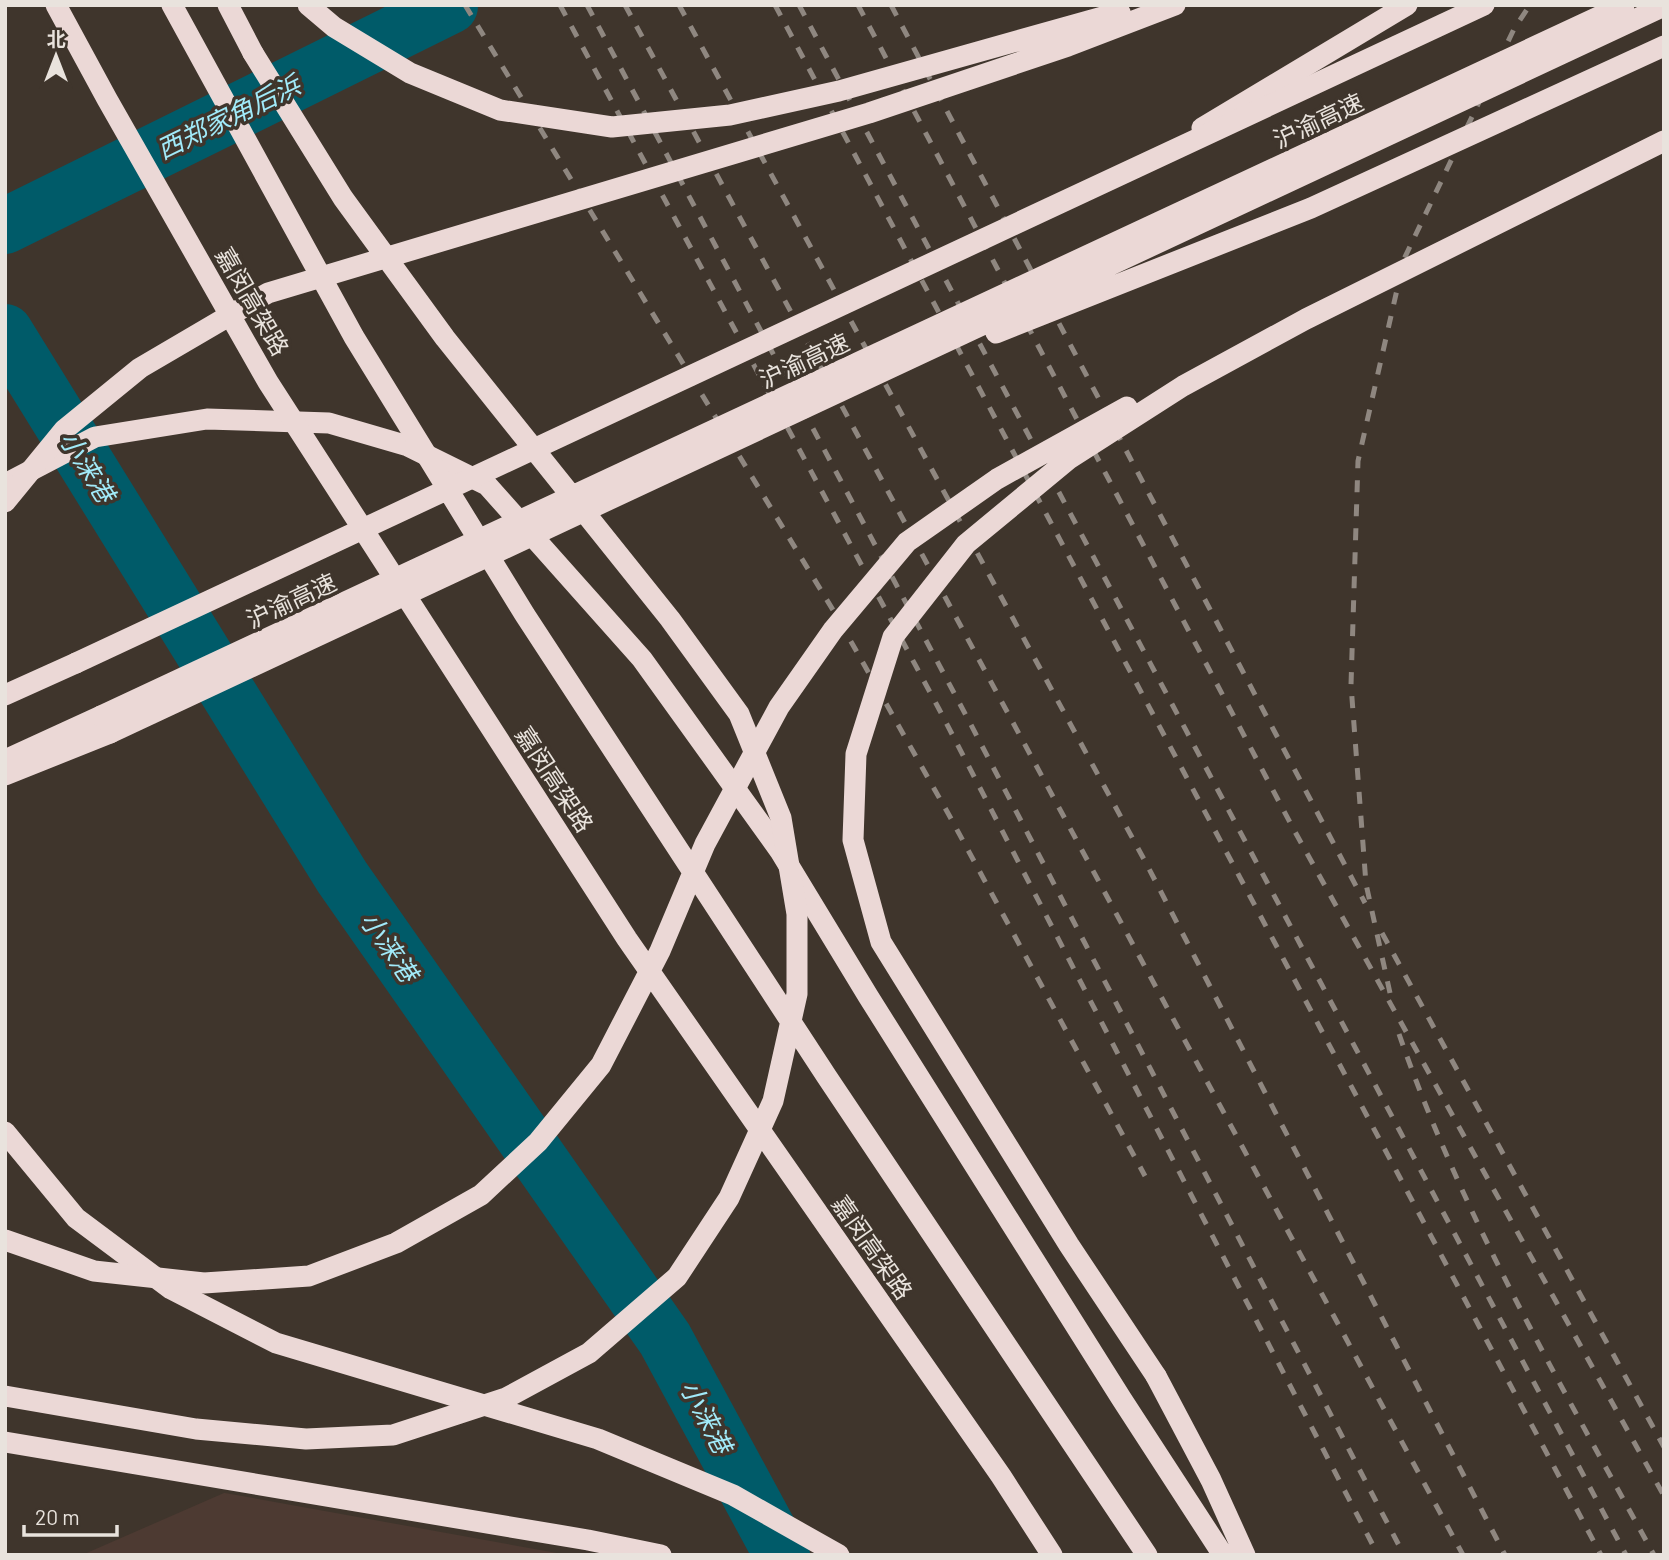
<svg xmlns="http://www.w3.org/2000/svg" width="1669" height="1560" viewBox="0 0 1669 1560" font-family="Barlow,'Noto Sans SC',sans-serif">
  <rect width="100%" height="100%" fill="#3f352c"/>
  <path fill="#4d3a32" d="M224 1493H225L568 1555H82Z"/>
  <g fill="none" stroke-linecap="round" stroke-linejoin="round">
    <path stroke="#005b69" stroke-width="56" d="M5 226 450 6
      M5 332 342 877 665 1339 782 1555"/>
    <path stroke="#ebd8d6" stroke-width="21" d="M228 5 253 53
      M1202 128 1407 5
      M5 484 95 437 207 419 329 423 408 446 487 485 642 659 780 851 868 996 1121 1398 1223 1555
      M5 695 76 663
      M5 760 101 716
      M5 775 110 733
      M5 1132 76 1218 171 1289 276 1343 598 1439 733 1495 839 1555
      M1156 1376 1211 1480 1245 1555
      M5 1442 588 1540 661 1555"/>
    <path stroke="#8f8780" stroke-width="5" stroke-dasharray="12 12" stroke-linecap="butt" d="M465 5 836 615 949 815 1145 1176
      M560 5 939 709 1378 1555
      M587 5 969 721 1404 1555
      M625 5 1463 1555
      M679 5 1146 863 1505 1555
      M775 5 1601 1555
      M799 5 1626 1555
      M858 5 1294 830 1664 1496
      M891 5 1365 903
      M1382 933 1664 1447
      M1390 993 1366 884 1351 685 1358 461 1404 259 1514 29 1530 5
      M1399 1034C1463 1218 1561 1385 1654 1555"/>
    <path stroke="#ebd8d6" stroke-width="21" d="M56 5 107 99 268 382 627 939 1001 1476 1052 1555
      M172 5 354 337 525 615 827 1077 1147 1555
      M308 5 334 27 410 73 500 110 612 127 730 115 839 91 1120 12
      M996 333 1311 208 1664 46
      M5 502 64 430 140 368 268 293 869 113 1068 46 1175 5
      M76 663 1484 5
      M101 716 1624 5
      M110 733 1664 6
      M5 1240 94 1271 204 1283 309 1276 396 1243 481 1195 538 1142 601 1065 660 951 705 844 779 707 833 630 907 542 997 479 1127 407
      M1156 1376 1069 1245 881 942 853 840 856 754 893 637 966 544 1069 459 1183 386 1306 319 1664 141
      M5 1396 196 1429 306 1439 393 1435 506 1398 589 1353 677 1277 729 1198 773 1101 797 994V914L781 818 739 714 670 619 445 338 343 198 253 53"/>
  </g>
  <g text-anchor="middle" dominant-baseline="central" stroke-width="7" stroke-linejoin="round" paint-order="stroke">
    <g font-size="24" fill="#e9e3dd" stroke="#3f352c">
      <text transform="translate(1318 120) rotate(-25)">沪渝高速</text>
      <text transform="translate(253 301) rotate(60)">嘉闵高架路</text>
      <text transform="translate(804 360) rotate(-25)">沪渝高速</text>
      <text transform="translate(291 600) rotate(-25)">沪渝高速</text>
      <text transform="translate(555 779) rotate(57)">嘉闵高架路</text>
      <text transform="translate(873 1247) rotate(55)">嘉闵高架路</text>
    </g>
    <g font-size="26" font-style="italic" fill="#a1eaf9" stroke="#3f352c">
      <text transform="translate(228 116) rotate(-26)">西郑家角后浜</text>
      <text transform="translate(88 466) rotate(58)">小涞港</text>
      <text transform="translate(390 946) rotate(55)">小涞港</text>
      <text transform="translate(707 1416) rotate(62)">小涞港</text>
    </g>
  </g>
  <rect width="1669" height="1560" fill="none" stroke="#e9e3dd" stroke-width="14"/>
  <g transform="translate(56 56)" stroke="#3f352c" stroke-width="5" paint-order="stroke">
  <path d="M0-5L12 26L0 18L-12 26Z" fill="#e9e3dd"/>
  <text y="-10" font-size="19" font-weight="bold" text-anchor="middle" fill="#e9e3dd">北</text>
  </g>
  <path d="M24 1525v10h93v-10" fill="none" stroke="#e9e3dd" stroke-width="3.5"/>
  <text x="35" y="1525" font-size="21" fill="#e9e3dd" stroke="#3f352c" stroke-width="5" paint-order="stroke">20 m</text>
</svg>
